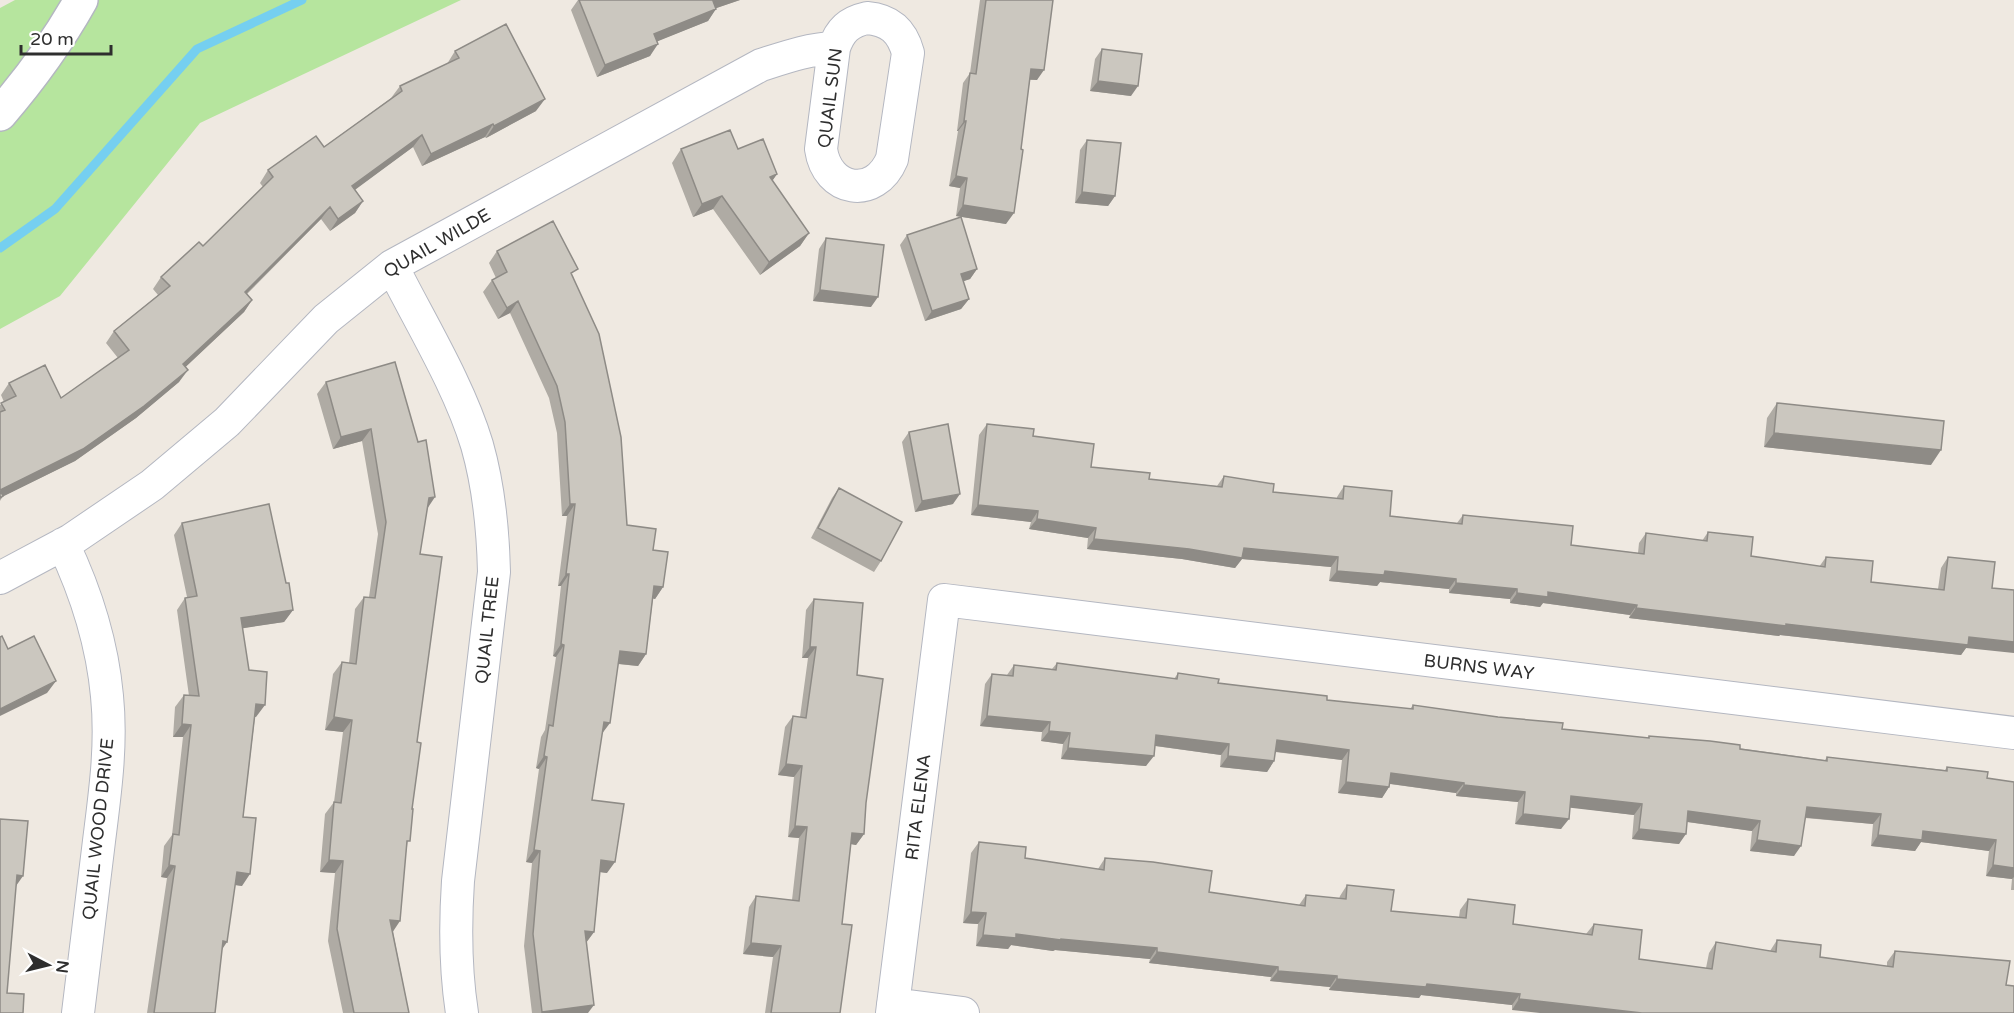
<svg xmlns="http://www.w3.org/2000/svg" width="2014" height="1013" viewBox="0 0 2014 1013" font-family="'Varela Round',sans-serif">
  <rect width="100%" height="100%" fill="#efe9e1"/>
  <path fill="#b6e59e" d="M15 0H461L200 123 60 296 0 329V8Z"/>
  <g fill="none" stroke-linecap="round" stroke-linejoin="round">
    <path stroke="#75cff0" stroke-width="9" d="M0 248 55 209 197 49 302 0"/>
    <defs>
      <path id="minor" d="M867 18C890 20 902 31 908 53L892 159C875 200 827 192 821 149L834 48C840 30 849 22 867 18Z
        M392 266C420 322 459 385 477 445 489 487 493 529 494 572L458 881C455 926 455 968 462 1013
        M63 544C86 592 102 642 107 696 112 745 105 793 99 841 92 898 85 956 78 1013
        M0 578 71 540 152 485 227 422 326 319 392 266 761 65C786 57 808 49 834 48
        M893 1004 963 1013
        M892 1013 944 600 2014 733"/>
      <path id="tertiary" d="M0 114C31 78 58 41 81 0"/>
    </defs>
    <use href="#minor" stroke="#b4b7c1" stroke-width="34"/>
    <use href="#tertiary" stroke="#b4b7c1" stroke-width="36"/>
    <use href="#minor" stroke="#fff" stroke-width="32"/>
    <use href="#tertiary" stroke="#fff" stroke-width="33"/>
  </g>
  <path fill="#afaba4" d="M578 0H740L716 8 708 21 657 41 650 56 597 77 571 10Z
    M980 0H1053L1037 80H1030L1006 224 956 216 960 188 949 186 958 131H957L963 83 970 73Z
    M1102 49 1131 96 1090 91 1095 59Z
    M455 51 536 111 486 138 485 137 422 166 413 147 355 189 363 201 355 213 330 231 321 219 247 294 252 300 244 312 185 367 179 382 136 418 75 461 3 496 0 501V405L4 402 1 395 9 383 61 398 118 358 106 343 114 331 158 295 153 289 161 277 203 246 263 187 260 183 268 170 324 147 391 98 400 86 447 64Z
    M1087 140 1115 196 1108 206 1075 203 1080 150Z
    M681 149 777 174 772 181 809 233 800 246 760 275 713 209 693 217 672 163Z
    M907 235 977 269 970 279 963 281 969 299 961 309 925 321 900 245Z
    M826 238 871 307 813 301 819 249Z
    M497 251 573 276 627 525 653 550 663 587 655 599 653 598 646 654 638 666 618 664 602 733 592 800 607 873 600 872 594 932 586 943 588 1013H532L524 946 532 863 526 862 539 769 536 768 541 737 545 730 556 657 553 656 561 586H558L567 516H562L557 433 549 398 510 313 498 319 483 292 492 280 496 278 489 263Z
    M395 362 427 509 420 554 417 742 407 847 393 932 409 1013H343L328 941 335 873 320 872 325 814 334 802 343 732 325 730 333 674 342 662 349 663 355 609 364 597H369L378 534 362 441 333 449 317 394 326 382Z
    M1777 403 1931 465 1764 447 1767 418Z
    M987 424 1033 436 1091 467 1149 479 1217 486 1224 476 1273 492 1337 499V497L1344 486 1390 516 1457 523 1463 515 1571 545 1638 553 1639 543 1646 533 1702 541 1708 532 1751 556 1819 567 1826 557 1871 582 1938 589 1941 568 1948 557 1966 648 1961 655 1780 635 1779 636 1629 618 1630 615 1543 603 1540 607 1510 603V599L1449 593V589L1380 582 1377 586 1329 581 1331 567 1242 559 1235 568 1182 559 1087 549 1088 538 1029 529 1031 522 971 515 979 435Z
    M909 432 953 504 915 512 902 442Z
    M839 488 881 561 874 572 811 538 832 498Z
    M182 523 286 583 293 610 284 622 242 628 256 717H255L243 817 242 886 235 885 222 950 215 1013H147L167 878 161 877 164 846 172 835 183 737H173L175 707 184 695 189 696 177 610 185 598 187 597 174 535Z
    M814 599 857 675 866 803 864 834 856 845 851 844 842 924 840 1013H765L773 957 743 954 749 907 756 896 792 900 799 838 788 837 794 777 778 775 785 727 793 716 800 717 808 658H802L806 610Z
    M1057 663 1174 679 1178 673 1218 683 1327 700 1410 709 1413 705 1562 729 1648 738 1649 736 1825 760 1827 757 1945 770 1947 767 1987 778 2014 782V890H2011L2012 879 1986 876 1989 851 1921 842 1915 851 1871 846 1873 824 1805 818 1794 856 1750 851 1752 831 1687 822 1679 844 1632 839 1634 815 1570 807 1561 829 1515 824 1518 802 1456 796V793L1390 784 1389 787 1382 798 1338 793 1342 760 1275 752 1274 761 1267 772 1220 767 1221 755 1155 746 1146 766 1061 759 1063 744 1041 741 1042 732 980 726 985 684 992 674 1007 675 1014 665 1052 669Z
    M979 842 1025 858 1098 869 1105 858 1209 892 1299 905 1306 895 1339 899 1340 896 1347 885 1391 911 1459 917 1460 910 1468 899 1513 924 1586 934 1594 924 1639 959 1706 968 1709 953 1716 942 1770 951 1777 940 1820 957 1887 966V962L1895 951 2010 961 1512 1010V1005L1421 995 1419 998 1329 990 1330 987 1270 981 1271 977 1149 963 1150 959 1055 950 1053 951 1011 945 1008 949 976 946 978 924 963 923 971 853Z"/>
  <path fill="#8e8b86" d="M716 0H740L705 12 713 1Z
    M716 9 708 21 646 46 654 34Z
    M658 44 650 56 597 77 605 65Z
    M1031 69 1044 70 1037 80 1024 79Z
    M1098 81 1138 86 1131 96 1090 91Z
    M545 99 536 111 486 138 494 126Z
    M964 121H966L958 131H957Z
    M493 124 485 137 422 166 431 154Z
    M422 135 413 147 344 198 352 186Z
    M777 174 768 187 770 177Z
    M956 176 967 178 960 188 949 186Z
    M1082 192 1115 196 1108 206 1075 203Z
    M722 196 713 209 693 217 702 204Z
    M363 201 355 213 330 231 338 219Z
    M963 205 1014 213 1006 224 956 216Z
    M330 207 321 219 236 304 245 292Z
    M809 233 800 246 760 275 769 262Z
    M977 269 970 279 953 285 961 274Z
    M820 290 878 297 871 307 813 301Z
    M969 299 961 309 925 321 932 311Z
    M252 300 244 312 175 377 183 364Z
    M518 301 510 313 498 319 507 308Z
    M188 370 179 382 136 418 75 461 0 498V490Z
    M371 429 362 441 333 449 341 437Z
    M1774 433 1941 450 1931 465 1764 447Z
    M960 494 953 504 915 512 922 501Z
    M435 497 427 509 429 498Z
    M570 504H575L567 516H562Z
    M978 505 1038 511 1031 522 971 515Z
    M1037 519 1096 528 1088 538 1029 529Z
    M1094 539 1244 548 1338 557 1331 567 1242 559 1235 568 1182 559 1087 549Z
    M1337 571H1385L1456 579 1449 589 1380 582 1377 586 1329 581Z
    M566 574H569L561 586H558Z
    M1456 583 1517 589 1510 599 1449 593Z
    M654 586 663 587 655 599 646 597Z
    M1548 592 1637 605 1630 615 1543 603 1540 607 1510 603 1517 593Z
    M1636 608 1786 624 1969 637 2014 642V653L1966 648 1961 655 1780 635 1779 636 1629 618Z
    M293 610 284 622 232 630 241 618Z
    M561 644 564 645 556 657 553 656Z
    M810 647H816L808 658H802Z
    M620 651 646 654 638 666 611 663Z
    M56 681 47 693 0 716V709Z
    M256 704 265 705 256 717 248 716Z
    M987 716 1050 722 1042 732 980 726Z
    M334 717 352 720 343 732 325 730Z
    M604 722 610 723 601 735Z
    M182 724 191 725 183 737H173Z
    M1049 731 1070 733 1063 744 1041 741Z
    M1156 735 1229 744 1221 755 1149 745Z
    M1277 740 1349 750 1342 760 1269 751Z
    M1068 748 1154 756 1146 766 1061 759Z
    M544 756 547 757 539 769 536 768Z
    M1228 756 1274 761 1267 772 1220 767Z
    M786 764 802 766 794 777 778 775Z
    M1391 773 1464 783 1456 793 1384 783Z
    M1346 782 1389 787 1382 798 1338 793Z
    M1464 785 1525 792 1518 802 1456 796Z
    M1571 796 1642 804 1634 815 1564 807Z
    M1807 807 1881 814 1873 824 1799 817Z
    M1688 811 1760 821 1752 831 1681 821Z
    M1523 814 1569 819 1561 829 1515 824Z
    M795 826 807 827 799 838 788 837Z
    M1639 829 1686 834 1679 844 1632 839Z
    M1923 831 1996 840 1989 851 1921 842 1915 851 1871 846 1878 835Z
    M852 833 864 834 856 845 845 843Z
    M1757 840 1801 846 1794 856 1750 851Z
    M534 850 540 851 532 863 526 862Z
    M329 860 343 861 335 873 320 872Z
    M601 860 615 862 607 873 592 871Z
    M169 865 175 866 167 878 161 877Z
    M1993 865 2014 868V877L2012 879 1986 876Z
    M237 872 250 874 242 886 229 884Z
    M17 875 23 876 16 886H10Z
    M971 912 986 913 978 924 963 923Z
    M390 920 400 921 392 933Z
    M585 931 594 932 585 944Z
    M1016 934 1061 939 1157 948 1150 959 1055 950 1053 951 1011 945 1008 949 976 946 983 935Z
    M223 941 227 942 219 954Z
    M751 943 781 946 773 957 743 954Z
    M1157 952 1278 967 1271 977 1149 963Z
    M1278 971 1337 976 1330 987 1270 981Z
    M1337 979 1427 984 1520 994 1512 1005 1421 995 1419 998 1329 990Z
    M1519 999 1642 1013H1540L1512 1010Z
    M594 1005 588 1013H541L542 1012Z"/>
  <path fill="#cbc7bf" stroke="#8e8b86" stroke-width="1.5" d="M579 0H716L713 1 716 9 654 34 658 44 605 65Z
    M986 0H1053L1044 70 1031 69 1021 149 1023 150 1014 213 963 205 967 178 956 176 966 121H964L970 73 976 74Z
    M506 24 545 99 494 126 493 124 431 154 422 135 352 186 363 201 338 219 330 207 245 292 252 300 183 364 188 370 144 406 83 449 0 490V412L5 410 1 403 16 396 9 383 45 365 61 398 129 350 114 331 170 286 161 277 199 242 203 246 273 177 268 170 316 136 324 147 402 91 400 86 459 58 455 51Z
    M1102 49 1142 54 1138 86 1098 81Z
    M730 130 738 149 763 139 777 174 770 177 809 233 769 262 722 196 702 204 681 149Z
    M1087 140 1121 143 1115 196 1082 192Z
    M961 217 977 269 961 274 969 299 932 311 907 235Z
    M553 221 578 269 571 273 599 334 621 437 627 525 656 529 653 550 668 552 663 587 654 586 646 654 620 651 610 723 604 722 592 800 624 804 615 862 601 860 594 932 585 931 594 1005 542 1012 533 934 540 851 534 850 547 757 544 756 549 725 553 726 564 645 561 644 569 574H566L575 504H570L565 422 557 386 518 301 507 308 492 280 507 272 497 251Z
    M826 238 884 245 878 297 820 290Z
    M395 362 418 442 426 440 435 497 429 498 420 554 442 557 417 742 421 743 412 809H413L410 841H407L400 921 390 920 409 1013H354L337 929 343 861 329 860 334 802 341 803 352 720 334 717 342 662 356 664 364 597 375 598 386 522 371 429 341 437 326 382Z
    M1777 403 1944 421 1941 450 1774 433Z
    M948 424 960 494 922 501 909 432Z
    M987 424 1034 429 1033 436 1094 444 1091 467 1150 473 1149 479 1222 487 1224 476 1274 484 1273 492 1343 499 1344 486 1392 491 1390 516 1462 524 1463 515 1573 526 1571 545 1644 554 1646 533 1707 541 1708 532 1753 537 1751 556 1825 567 1826 557 1873 561 1871 582 1944 590 1948 557 1995 562 1992 588 2014 590V642L1969 637 1968 645 1786 624V626L1636 608 1637 605 1548 592V597L1517 593V589L1456 583V579L1385 571 1384 575 1337 571 1338 557 1244 548 1242 558 1189 549 1094 539 1096 528 1037 519 1038 511 978 505Z
    M839 488 902 522 881 561 818 528Z
    M0 490 3 496 0 498Z
    M269 504 286 583H289L293 610 241 618 249 670 267 672 265 705 256 704 243 817 256 818 250 874 237 872 227 942 223 941 215 1013H154L175 866 169 865 173 834 179 835 191 725 182 724 184 695 199 696 185 598 197 596 182 523Z
    M814 599 863 603 857 675 883 679 866 803 864 834 852 833 842 924 852 925 840 1013H771L781 946 751 943 756 896 799 901 807 827 795 826 802 766 786 764 793 716 806 718 816 647H810Z
    M2 636 8 649 34 636 56 681 0 709V637Z
    M1057 663 1177 679 1178 673 1219 679 1218 683 1327 696V700L1413 709V705L1498 717 1563 723 1562 729 1649 738V736L1710 741 1740 745V749L1827 761V757L1947 771V767L1988 772 1987 778 2014 782V868L1993 865 1996 840 1923 831 1922 840 1878 835 1881 814 1807 807 1801 846 1757 840 1760 821 1688 811 1686 834 1639 829 1642 804 1571 796 1569 819 1523 814 1525 792 1464 785V783L1391 773 1389 787 1346 782 1349 750 1277 740 1274 761 1228 756 1229 744 1156 735 1154 756 1068 748 1070 733 1049 731 1050 722 987 716 992 674 1013 676 1014 665 1056 670Z
    M0 819 28 821 23 876 17 875 7 993 24 994 23 1013H0Z
    M979 842 1026 847 1025 858 1104 870 1105 858 1153 862 1212 871 1209 892 1305 906 1306 895 1346 899 1347 885 1394 890 1391 911 1466 918 1468 899 1515 905 1513 924 1592 935 1594 924 1642 930 1639 959 1712 969 1716 942 1776 952 1777 940 1821 945 1820 957 1893 967 1895 951 2010 961 2006 985 2014 986V1013H1642L1519 999 1520 994 1427 984 1426 987 1337 979V976L1278 971V967L1157 952V948L1061 939V940L1016 934V938L983 935 986 913 971 912Z"/>
  <g text-anchor="middle" dominant-baseline="central" stroke-width="5" stroke-linejoin="round" paint-order="stroke">
    <g font-size="18" fill="#2e2e2e" stroke="#fff">
      <text transform="translate(830 98) rotate(-83)">QUAIL SUN</text>
      <text transform="translate(437 243) rotate(-30)">QUAIL WILDE</text>
      <text transform="translate(487 630) rotate(-84)">QUAIL TREE</text>
      <text transform="translate(1479 667) rotate(7)">BURNS WAY</text>
      <text transform="translate(918 807) rotate(-83)">RITA ELENA</text>
      <text transform="translate(98 829) rotate(-84)">QUAIL WOOD DRIVE</text>
    </g>
  </g>
  <g transform="translate(48 965) rotate(97)" stroke="#ffffff" stroke-width="4.5" paint-order="stroke">
  <path d="M0-4.5L10 22L0 15L-10 22Z" fill="#2e2e2e"/>
  <text y="-9" font-size="16" font-weight="bold" text-anchor="middle" fill="#2e2e2e">N</text>
  </g>
  <path d="M21 45v9h90v-9" fill="none" stroke="#2e2e2e" stroke-width="3"/>
  <text x="30" y="45" font-size="18" fill="#2e2e2e" stroke="#ffffff" stroke-width="4.5" paint-order="stroke">20 m</text>
</svg>
